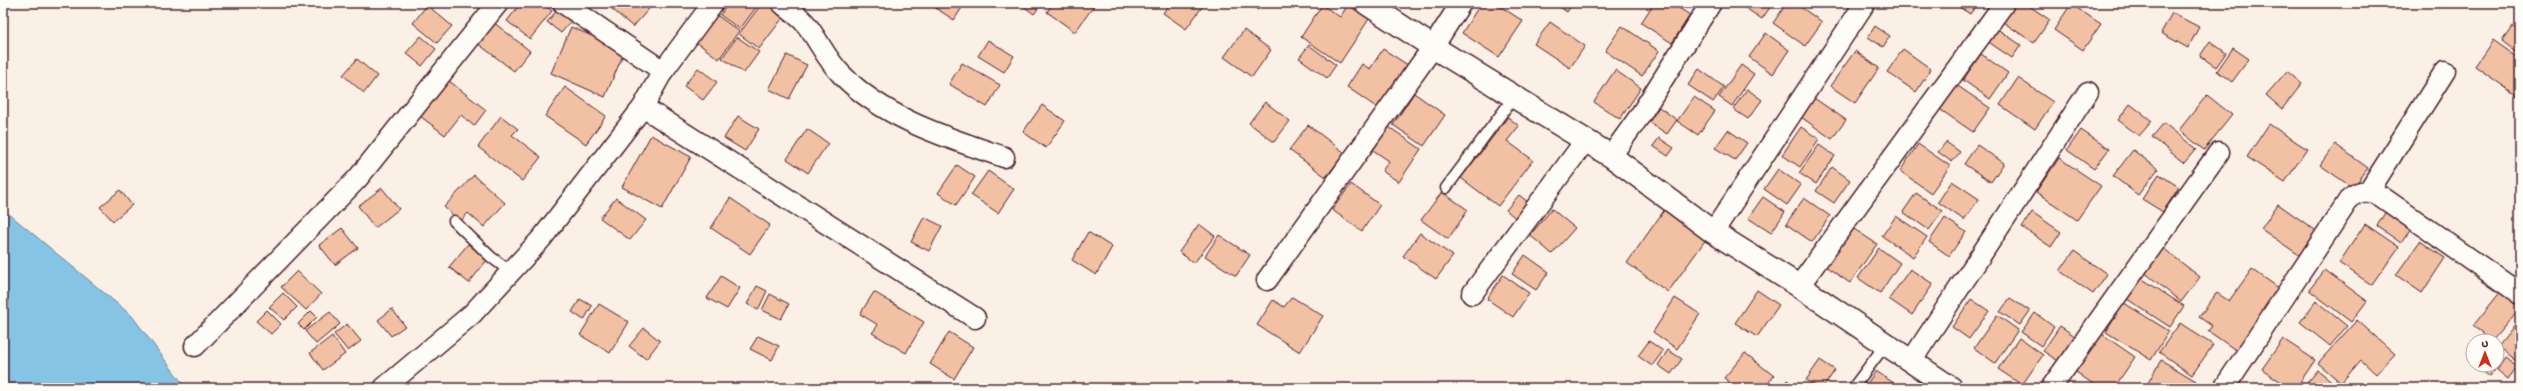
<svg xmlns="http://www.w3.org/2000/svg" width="2523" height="391" viewBox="0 0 2523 391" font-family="'Gochi Hand',sans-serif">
  <rect width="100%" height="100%" fill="#fbf0e6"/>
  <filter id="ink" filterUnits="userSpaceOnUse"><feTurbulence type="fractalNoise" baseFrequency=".025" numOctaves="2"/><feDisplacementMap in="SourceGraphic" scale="8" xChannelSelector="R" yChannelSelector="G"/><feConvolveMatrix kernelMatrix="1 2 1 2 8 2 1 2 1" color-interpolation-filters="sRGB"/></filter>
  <g filter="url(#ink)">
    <path fill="#85c4e5" stroke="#6d829b" d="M3 209 132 316 186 388H3Z"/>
    <path fill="#f2c0a2" stroke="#4a1f2b" d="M521 3H542L552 11 530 39 507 21Z
      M605 3H654L633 27Z
      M729 3H753L757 6 740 29 720 15Z
      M762 3H768L785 15 759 49 739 34Z
      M928 3H965L954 20Z
      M1019 3H1042L1034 14Z
      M1053 3H1096L1075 32 1047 12Z
      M1170 3H1205L1186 29 1163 13Z
      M1248 3H1263L1258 10Z
      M1481 3H1495L1523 21 1499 57 1462 33Z
      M1554 3H1573L1567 12Z
      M1654 3H1671L1690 15 1672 43 1641 23Z
      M1747 3H1773L1762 19 1744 7Z
      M1787 3H1795L1822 22 1805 46 1773 23Z
      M1953 3H1978L1970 14Z
      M2007 3H2025L2050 20 2034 43 1997 18Z
      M2508 3H2520V11Z
      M2071 4 2101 24 2083 50 2054 30Z
      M427 5 452 26 437 43 413 23Z
      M1322 5 1340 17 1348 5 1369 19 1340 63 1301 37Z
      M559 8 573 19 561 33 547 22Z
      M2172 13 2199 27 2188 48 2161 33Z
      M715 14 739 31 719 59 695 41Z
      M493 22 530 51 514 71 477 43Z
      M1550 22 1585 46 1570 68 1534 44Z
      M1622 26 1659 51 1642 76 1605 51Z
      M1875 26 1890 36 1883 47 1868 37Z
      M2513 26 2520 31V55L2502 41Z
      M571 27 625 50 605 97 551 73Z
      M1996 28 2021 45 2012 58 1987 41Z
      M1244 30 1271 50 1252 77 1224 57Z
      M1766 33 1789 50 1773 74 1749 57Z
      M421 36 436 49 422 66 406 53Z
      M737 37 759 52 744 73 722 58Z
      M988 40 1014 56 1004 72 978 56Z
      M2493 40 2520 59V98L2475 66Z
      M2210 41 2226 53 2216 67 2200 56Z
      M1309 45 1336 65 1327 78 1299 58Z
      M2233 48 2249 59 2232 82 2217 71Z
      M1383 49 1411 67 1382 111 1347 87 1362 64 1370 69Z
      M1903 49 1931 69 1916 92 1887 72Z
      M1855 51 1879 68 1855 103 1830 86Z
      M1981 54 2008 73 1990 99 1963 80Z
      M787 55 807 65 789 99 769 89Z
      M357 59 377 76 364 93 343 75Z
      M962 63 1000 85 987 107 949 84Z
      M1741 65 1754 74 1732 106 1719 97Z
      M698 68 717 82 703 100 684 86Z
      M1699 69 1724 87 1713 102 1688 85Z
      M1615 70 1641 88 1620 119 1594 102Z
      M2287 71 2302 84 2282 109 2266 95Z
      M2018 78 2053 102 2035 129 2000 105Z
      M448 80 486 110 474 126 461 115 445 135 420 116Z
      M1955 84 1990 108 1973 132 1938 108Z
      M565 87 606 116 586 144 545 116Z
      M1747 89 1762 100 1748 119 1733 109Z
      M1414 93 1445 115 1424 146 1393 125Z
      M2207 95 2232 115 2204 150 2179 130Z
      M1694 97 1715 111 1698 135 1677 121Z
      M1814 98 1846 120 1832 139 1801 117Z
      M1265 102 1290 121 1274 142 1249 123Z
      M2130 104 2152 121 2139 136 2118 120Z
      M1042 105 1065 121 1046 148 1023 132Z
      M1659 107 1677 120 1667 134 1649 122Z
      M501 116 518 129 512 135 541 157 522 181 478 147Z
      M738 116 759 129 745 151 724 138Z
      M1508 117 1519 126 1507 141 1533 160 1498 206 1461 178Z
      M2164 123 2196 149 2184 163 2152 137Z
      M2269 124 2307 149 2285 182 2247 157Z
      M1308 125 1345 153 1326 177 1289 150Z
      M1389 127 1421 149 1399 182 1382 171 1389 161 1373 150Z
      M1801 127 1819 139 1800 167 1782 155Z
      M807 129 828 143 808 173 787 159Z
      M1728 130 1747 143 1735 160 1715 148Z
      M2081 130 2109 149 2094 169 2067 150Z
      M651 135 691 157 662 209 622 187Z
      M1659 138 1674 148 1668 156 1653 146Z
      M1946 142 1960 152 1952 162 1938 152Z
      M1918 144 1950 166 1931 193 1900 171Z
      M2335 144 2368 168 2353 188 2320 165Z
      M1819 145 1835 156 1816 184 1799 173Z
      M1977 145 2004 163 1991 182 1964 164Z
      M2133 150 2158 169 2138 195 2113 176Z
      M2059 158 2101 186 2077 220 2036 192Z
      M957 165 975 177 956 205 938 193Z
      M1832 167 1850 180 1834 203 1816 191Z
      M1778 169 1801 185 1787 205 1764 189Z
      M988 171 1014 189 998 213 971 195Z
      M2159 174 2179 187 2163 212 2142 199Z
      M474 175 505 203 484 227 468 213 460 222 444 207Z
      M1952 181 1979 199 1964 220 1938 202Z
      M1351 184 1380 205 1362 231 1332 210Z
      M382 188 399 209 375 228 358 206Z
      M120 190 132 205 113 221 100 207Z
      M1442 192 1468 210 1448 239 1421 220Z
      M1916 193 1943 211 1929 230 1903 212Z
      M1519 195 1533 206 1520 222 1506 210Z
      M1763 197 1785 212 1771 233 1748 218Z
      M616 198 646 220 630 240 600 218Z
      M730 198 770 225 750 254 711 228Z
      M1804 198 1830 216 1812 242 1786 224Z
      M2278 204 2322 235 2305 259 2261 229Z
      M1552 209 1575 228 1552 254 1530 235Z
      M1665 209 1707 238 1668 292 1627 263Z
      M2386 211 2411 229 2401 243 2377 226Z
      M2032 212 2061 232 2051 247 2022 227Z
      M1896 216 1927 237 1913 257 1882 236Z
      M924 217 942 226 929 251 911 242Z
      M1945 218 1966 232 1949 256 1929 242Z
      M1199 224 1215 236 1194 263 1179 252Z
      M2365 224 2399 247 2372 285 2339 263Z
      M1851 227 1877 244 1850 283 1825 266Z
      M342 228 358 248 335 265 319 245Z
      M1088 232 1112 247 1096 275 1072 260Z
      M1420 233 1453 256 1436 279 1403 256Z
      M1219 235 1250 255 1236 276 1205 256Z
      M2420 241 2445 258 2422 293 2396 275Z
      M468 244 487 260 469 283 449 267Z
      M1879 248 1900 263 1880 293 1858 278Z
      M2163 248 2200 277 2181 302 2144 272Z
      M2074 251 2107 274 2093 294 2060 271Z
      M1525 255 1549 272 1536 290 1512 274Z
      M1910 269 1933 284 1912 315 1889 299Z
      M2252 269 2283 291 2240 353 2208 331 2212 326 2199 317 2217 293 2229 301Z
      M2325 270 2367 301 2351 322 2309 290Z
      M297 271 321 294 306 310 281 287Z
      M1503 275 1529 293 1513 317 1487 299Z
      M721 276 740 288 727 309 707 298Z
      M2141 278 2184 306 2170 327 2127 299Z
      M757 286 767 291 758 310 747 304Z
      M1757 290 1779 305 1757 337 1735 323Z
      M2502 290 2520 304V308L2492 341 2473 326Z
      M874 292 924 322 906 353 872 333 878 325 860 314Z
      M283 293 297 307 284 320 269 307Z
      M770 294 789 304 781 319 762 310Z
      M1292 297 1323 316 1300 352 1257 325 1273 300 1284 307Z
      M1675 298 1700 314 1677 349 1653 332Z
      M2010 298 2030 311 2020 325 2000 312Z
      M580 299 592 306 584 320 572 312Z
      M1971 299 1989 311 1969 339 1952 327Z
      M2316 301 2347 326 2330 346 2300 322Z
      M2124 303 2169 331 2151 360 2106 332Z
      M599 304 629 322 610 353 580 335Z
      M392 309 405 326 391 336 378 320Z
      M267 310 281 324 271 334 256 321Z
      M311 311 317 317 304 330 298 324Z
      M330 312 340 324 316 344 305 331Z
      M2035 313 2054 327 2041 346 2021 332Z
      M1997 315 2018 330 1995 363 1974 348Z
      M2520 319V364L2498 347Z
      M2357 320 2395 354 2376 374 2361 360 2341 383 2318 363Z
      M2180 323 2213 345 2192 375 2159 352Z
      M347 324 361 341 348 351 334 334Z
      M2060 326 2075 336 2058 361 2043 351Z
      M644 328 660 341 646 359 629 346Z
      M949 332 973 347 954 379 930 364Z
      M2099 332 2135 357 2114 388H2099L2073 370Z
      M332 336 345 354 323 370 310 353Z
      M758 336 779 346 772 360 750 349Z
      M2019 338 2043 355 2022 385 1998 369Z
      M2283 339 2315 360 2296 388H2290L2262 369Z
      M1649 341 1663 351 1652 366 1638 356Z
      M1668 350 1682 359 1671 374 1658 365Z
      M1745 353 1774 376 1764 388H1736L1724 378Z
      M2505 358 2517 367 2508 379 2497 370Z
      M1820 360 1835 370 1823 388H1819L1806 380Z
      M2161 360 2196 381 2192 388H2145Z
      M2497 363 2499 365 2489 377 2479 369 2481 365Z
      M2318 370 2340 388H2303Z
      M1876 371 1901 388H1864Z
      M1787 380 1798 388H1781Z"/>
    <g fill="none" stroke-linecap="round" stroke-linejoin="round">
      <defs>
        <path id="lane" d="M1446 188 1514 97
          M454 221 491 257 511 272
          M1853 388 1885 345"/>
        <path id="street" d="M563 3 663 71
          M782 3C789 10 799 16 805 23 819 40 825 58 842 75 885 119 948 138 1004 157
          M643 107 975 318
          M1611 156 1639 117 1711 3
          M2369 191 2445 71
          M1713 232 1865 3
          M1267 280 1433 47 1461 3
          M1799 286 2003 5
          M1472 294 1585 141
          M195 346 358 178 498 3
          M1912 360 2088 92
          M384 388 472 314 542 238 643 107 663 71 713 3
          M2051 388 2219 152
          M2224 388 2350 198C2360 189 2371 190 2382 197L2520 294"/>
        <path id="secondary" d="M1366 3 1433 47 1611 156 1713 232 1799 286 1951 388"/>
      </defs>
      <use href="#lane" stroke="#4a1f2b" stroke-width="13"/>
      <use href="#street" stroke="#4a1f2b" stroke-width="23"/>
      <use href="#secondary" stroke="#4a1f2b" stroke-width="25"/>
      <use href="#lane" stroke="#fdfcf7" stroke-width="10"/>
      <use href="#street" stroke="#fdfcf7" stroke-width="20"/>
      <use href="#secondary" stroke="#fdfcf7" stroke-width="22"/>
    </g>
  </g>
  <rect width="2523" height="391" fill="none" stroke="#fdfcf7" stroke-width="16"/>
  <rect x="8" y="8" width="2507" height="375" fill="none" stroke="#4a1f2b" stroke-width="1.5" filter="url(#ink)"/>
  <g transform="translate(2485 353)"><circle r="19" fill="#fdfcf7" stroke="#b5a4a5"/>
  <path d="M0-3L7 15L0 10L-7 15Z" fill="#c8321e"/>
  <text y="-6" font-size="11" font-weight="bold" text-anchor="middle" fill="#4a1f2b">U</text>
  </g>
</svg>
